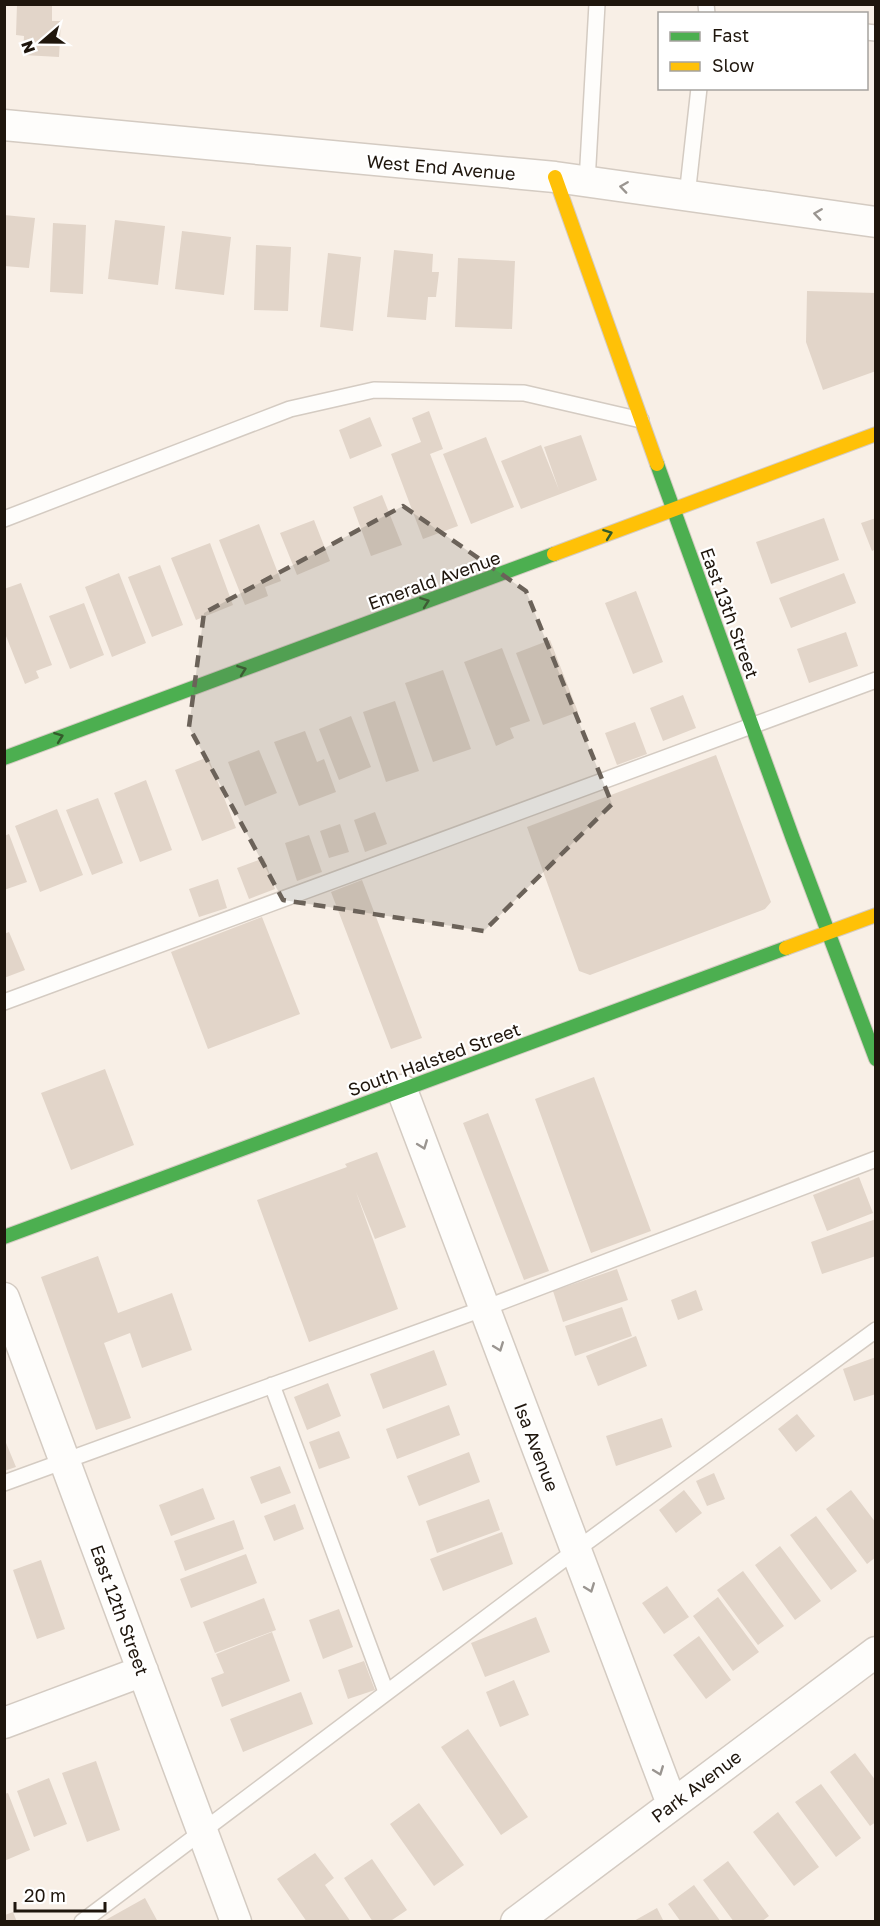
<svg xmlns="http://www.w3.org/2000/svg" width="880" height="1926" viewBox="0 0 880 1926" font-family="'Golos Text',sans-serif">
  <rect width="100%" height="100%" fill="#f8efe6"/>
  <path fill="#e2d5c9" d="M17 4H52V21H61L59 57 23 55 24 36 16 35Z
    M4 215 35 218 29 268 4 266Z
    M115 220 165 226 158 285 108 279Z
    M53 223 86 225 83 294 50 292Z
    M182 231 231 237 224 295 175 289Z
    M256 245 291 247 288 311 254 310Z
    M394 250 433 254 432 272H439L436 297H428L426 320 387 317Z
    M328 253 361 257 353 331 320 327Z
    M458 258 515 261 512 329 455 327Z
    M807 291 876 293V371L823 390 806 342Z
    M429 411 443 449 430 454 458 526 423 539 391 454 421 442 412 418Z
    M370 417 382 446 350 459 339 430Z
    M581 435 597 480 521 509 501 461 541 445 559 490 544 447Z
    M486 437 514 507 471 524 443 454Z
    M382 495 402 545 371 556 353 507Z
    M824 518 839 560 771 584 756 542Z
    M876 518V549L872 551 861 523Z
    M314 520 330 561 297 575 280 533Z
    M259 524 281 581 265 587 268 596 245 605 219 540Z
    M210 543 233 605 196 620 171 558Z
    M160 565 183 625 152 637 128 577Z
    M119 573 146 643 112 657 85 587Z
    M844 573 856 603 791 628 779 598Z
    M21 583 52 665 36 671 39 678 25 684 4 631V589Z
    M636 591 663 662 633 674 605 603Z
    M84 603 104 655 70 669 49 616Z
    M846 632 858 666 809 683 797 649Z
    M550 640 578 712 543 725 516 653Z
    M502 648 530 721 510 728 514 738 496 746 464 662Z
    M443 670 471 749 433 762 405 683Z
    M683 695 696 728 663 741 650 708Z
    M395 701 419 771 386 782 363 712Z
    M351 716 371 767 339 780 319 729Z
    M635 722 647 754 617 765 605 733Z
    M305 731 317 762 324 759 336 792 299 806 274 742Z
    M259 750 277 793 245 806 228 762Z
    M716 755 771 902 765 909 590 975 579 971 527 827Z
    M208 757 236 828 202 841 175 770Z
    M146 780 172 850 140 862 114 793Z
    M98 798 123 863 92 875 66 810Z
    M57 809 83 875 40 892 15 826Z
    M375 812 387 844 365 852 354 820Z
    M340 824 349 852 329 858 320 831Z
    M9 834 27 882 4 890V836Z
    M309 835 322 872 297 881 285 843Z
    M264 858 275 889 249 899 237 868Z
    M218 879 227 908 199 917 189 889Z
    M362 880 422 1038 391 1049 331 892Z
    M262 917 300 1014 208 1049 171 952Z
    M9 932 25 970 4 978V934Z
    M105 1069 134 1145 71 1170 41 1093Z
    M594 1077 651 1231 591 1253 535 1099Z
    M488 1113 549 1271 524 1280 463 1123Z
    M377 1152 406 1227 375 1239 356 1192 398 1309 309 1342 257 1200 347 1167 345 1164Z
    M859 1177 873 1213 827 1231 813 1195Z
    M876 1219V1256L822 1274 811 1242Z
    M98 1256 118 1313 172 1293 192 1350 142 1368 130 1333 104 1343 131 1418 96 1430 41 1277Z
    M617 1269 628 1300 563 1322 553 1291Z
    M696 1290 703 1310 678 1320 671 1300Z
    M622 1307 632 1336 575 1356 565 1326Z
    M636 1336 647 1366 598 1386 586 1356Z
    M434 1350 447 1385 383 1409 370 1374Z
    M876 1357V1394L854 1401 843 1369Z
    M328 1383 341 1416 307 1430 294 1397Z
    M449 1405 460 1435 397 1459 386 1429Z
    M797 1414 815 1436 796 1452 778 1429Z
    M662 1418 672 1447 616 1466 606 1436Z
    M339 1431 350 1458 319 1469 309 1442Z
    M4 1438 16 1467 4 1471Z
    M469 1452 480 1482 419 1506 407 1476Z
    M280 1466 291 1493 261 1504 250 1477Z
    M714 1473 725 1499 707 1506 696 1481Z
    M203 1488 215 1519 171 1536 159 1505Z
    M684 1490 702 1513 676 1533 659 1510Z
    M851 1490 876 1523V1557L867 1564 826 1509Z
    M489 1499 500 1530 437 1553 426 1521Z
    M295 1504 304 1529 274 1541 264 1516Z
    M816 1516 857 1571 831 1590 790 1535Z
    M234 1520 244 1549 185 1571 174 1541Z
    M502 1532 513 1564 443 1591 430 1559Z
    M780 1546 821 1601 795 1620 755 1565Z
    M246 1554 257 1583 191 1608 180 1579Z
    M41 1560 65 1629 37 1639 13 1570Z
    M743 1571 784 1626 758 1645 717 1590Z
    M667 1586 689 1617 664 1634 642 1603Z
    M718 1597 759 1652 733 1671 693 1616Z
    M264 1598 276 1630 215 1653 203 1622Z
    M339 1609 353 1647 323 1659 309 1620Z
    M536 1617 550 1652 485 1677 471 1643Z
    M272 1632 290 1681 222 1707 211 1678 224 1673 216 1654Z
    M699 1636 731 1680 706 1699 673 1655Z
    M364 1661 375 1690 348 1699 338 1670Z
    M514 1680 529 1715 500 1727 486 1692Z
    M301 1692 313 1724 243 1752 230 1719Z
    M468 1729 528 1817 501 1835 441 1747Z
    M855 1753 876 1781V1822L870 1826 830 1772Z
    M96 1761 120 1830 87 1842 62 1773Z
    M49 1778 67 1824 34 1837 17 1791Z
    M821 1784 861 1838 836 1857 795 1802Z
    M8 1793 30 1850 4 1861V1794Z
    M419 1803 464 1865 434 1886 390 1824Z
    M778 1812 819 1867 794 1886 753 1832Z
    M315 1853 334 1878 325 1885 351 1922H307L277 1879Z
    M372 1859 407 1910 389 1922H373L344 1878Z
    M728 1861 769 1916 761 1922H734L703 1880Z
    M694 1885 721 1922H681L668 1904Z
    M145 1898 158 1922H102Z
    M657 1908 664 1922H632Z
    M13 1912 17 1922H5V1915Z"/>
  <g fill="none" stroke-linecap="round" stroke-linejoin="round">
    <defs>
      <path id="lane" d="M706 4 707 14
        M866 32 876 33
        M587 182 597 4
        M687 196 699 88
        M4 519 290 409 374 390 524 393 641 420
        M4 1002 876 680
        M272 1385 386 1692
        M4 1483 485 1308 876 1159
        M82 1922 576 1550 876 1330"/>
      <path id="street" d="M4 125 555 177 876 222
        M402 1090 672 1804
        M4 1298 236 1922
        M4 1723 143 1671
        M516 1922 876 1652"/>
      <path id="fast" d="M657 464 793 839 876 1059
        M4 758 554 554
        M4 1237 786 948"/>
      <path id="slow" d="M555 177 657 464
        M554 554 876 434
        M786 948 876 915"/>
    </defs>
    <use href="#lane" stroke="#d4cbc2" stroke-width="18"/>
    <use href="#street" stroke="#d4cbc2" stroke-width="33"/>
    <use href="#fast" stroke="#d4cbc2" stroke-width="16"/>
    <use href="#slow" stroke="#d4cbc2" stroke-width="16"/>
    <use href="#lane" stroke="#fefdfb" stroke-width="15"/>
    <use href="#street" stroke="#fefdfb" stroke-width="30"/>
    <use href="#fast" stroke="#4caf50" stroke-width="14"/>
    <use href="#slow" stroke="#ffc107" stroke-width="14"/>
  </g>
  <defs><path id="oneway-chevron" d="M-2-3.5L2.5 0L-2 3.5" fill="none" stroke-width="1.6" stroke-linecap="round" stroke-linejoin="round" transform="scale(1.5)"/></defs>
  <g stroke="#9a9590">
    <use href="#oneway-chevron" transform="translate(624 187) rotate(-172)"/>
    <use href="#oneway-chevron" transform="translate(818 214) rotate(-172)"/>
    <use href="#oneway-chevron" transform="translate(423 1145) rotate(69)"/>
    <use href="#oneway-chevron" transform="translate(499 1347) rotate(69)"/>
    <use href="#oneway-chevron" transform="translate(590 1588) rotate(69)"/>
    <use href="#oneway-chevron" transform="translate(659 1771) rotate(69)"/>
  </g>
  <g stroke="#335b2b">
    <use href="#oneway-chevron" transform="translate(608 534) rotate(-20)"/>
    <use href="#oneway-chevron" transform="translate(425 602) rotate(-20)"/>
    <use href="#oneway-chevron" transform="translate(242 670) rotate(-20)"/>
    <use href="#oneway-chevron" transform="translate(59 737) rotate(-20)"/>
  </g>
  <path fill="#6b6259" fill-opacity="0.2" stroke="#6b6259" stroke-width="4.5" stroke-dasharray="12 8" stroke-linejoin="round" d="M403 506 526 591 612 804 484 931 283 900 189 727 204 613Z"/>
  <g text-anchor="middle" dominant-baseline="central" stroke-width="4.5" stroke-linejoin="round" paint-order="stroke">
    <g font-size="18" fill="#1f160d" stroke="#fff">
      <text transform="translate(441 167) rotate(5)">West End Avenue</text>
      <text transform="translate(434 580) rotate(-20)">Emerald Avenue</text>
      <text transform="translate(730 613) rotate(70)">East 13th Street</text>
      <text transform="translate(434 1059) rotate(-20)">South Halsted Street</text>
      <text transform="translate(537 1447) rotate(69)">Isa Avenue</text>
      <text transform="translate(120 1610) rotate(70)">East 12th Street</text>
      <text transform="translate(696 1786) rotate(-37)">Park Avenue</text>
    </g>
  </g>
  <rect width="880" height="1926" fill="none" stroke="#1f160d" stroke-width="12"/>
  <rect x="658" y="12" width="210" height="78" fill="#ffffff" stroke="#a5a29e" stroke-width="1.5"/>
  <rect x="670" y="32" width="30" height="9" fill="#4caf50" stroke="#a5a29e" stroke-width="1.5"/>
  <text x="712" y="42" font-size="18" fill="#1f160d">Fast</text>
  <rect x="670" y="62" width="30" height="9" fill="#ffc107" stroke="#a5a29e" stroke-width="1.5"/>
  <text x="712" y="72" font-size="18" fill="#1f160d">Slow</text>
  <g transform="translate(42 42) rotate(250)" stroke="#ffffff" stroke-width="4.5" paint-order="stroke">
  <path d="M0-4.5L10 22L0 15L-10 22Z" fill="#1f160d"/>
  <text y="-9" font-size="16" font-weight="bold" text-anchor="middle" fill="#1f160d">N</text>
  </g>
  <path d="M15 1902v9h90v-9" fill="none" stroke="#1f160d" stroke-width="3"/>
  <text x="24" y="1902" font-size="18" fill="#1f160d" stroke="#ffffff" stroke-width="4.5" paint-order="stroke">20 m</text>
</svg>
